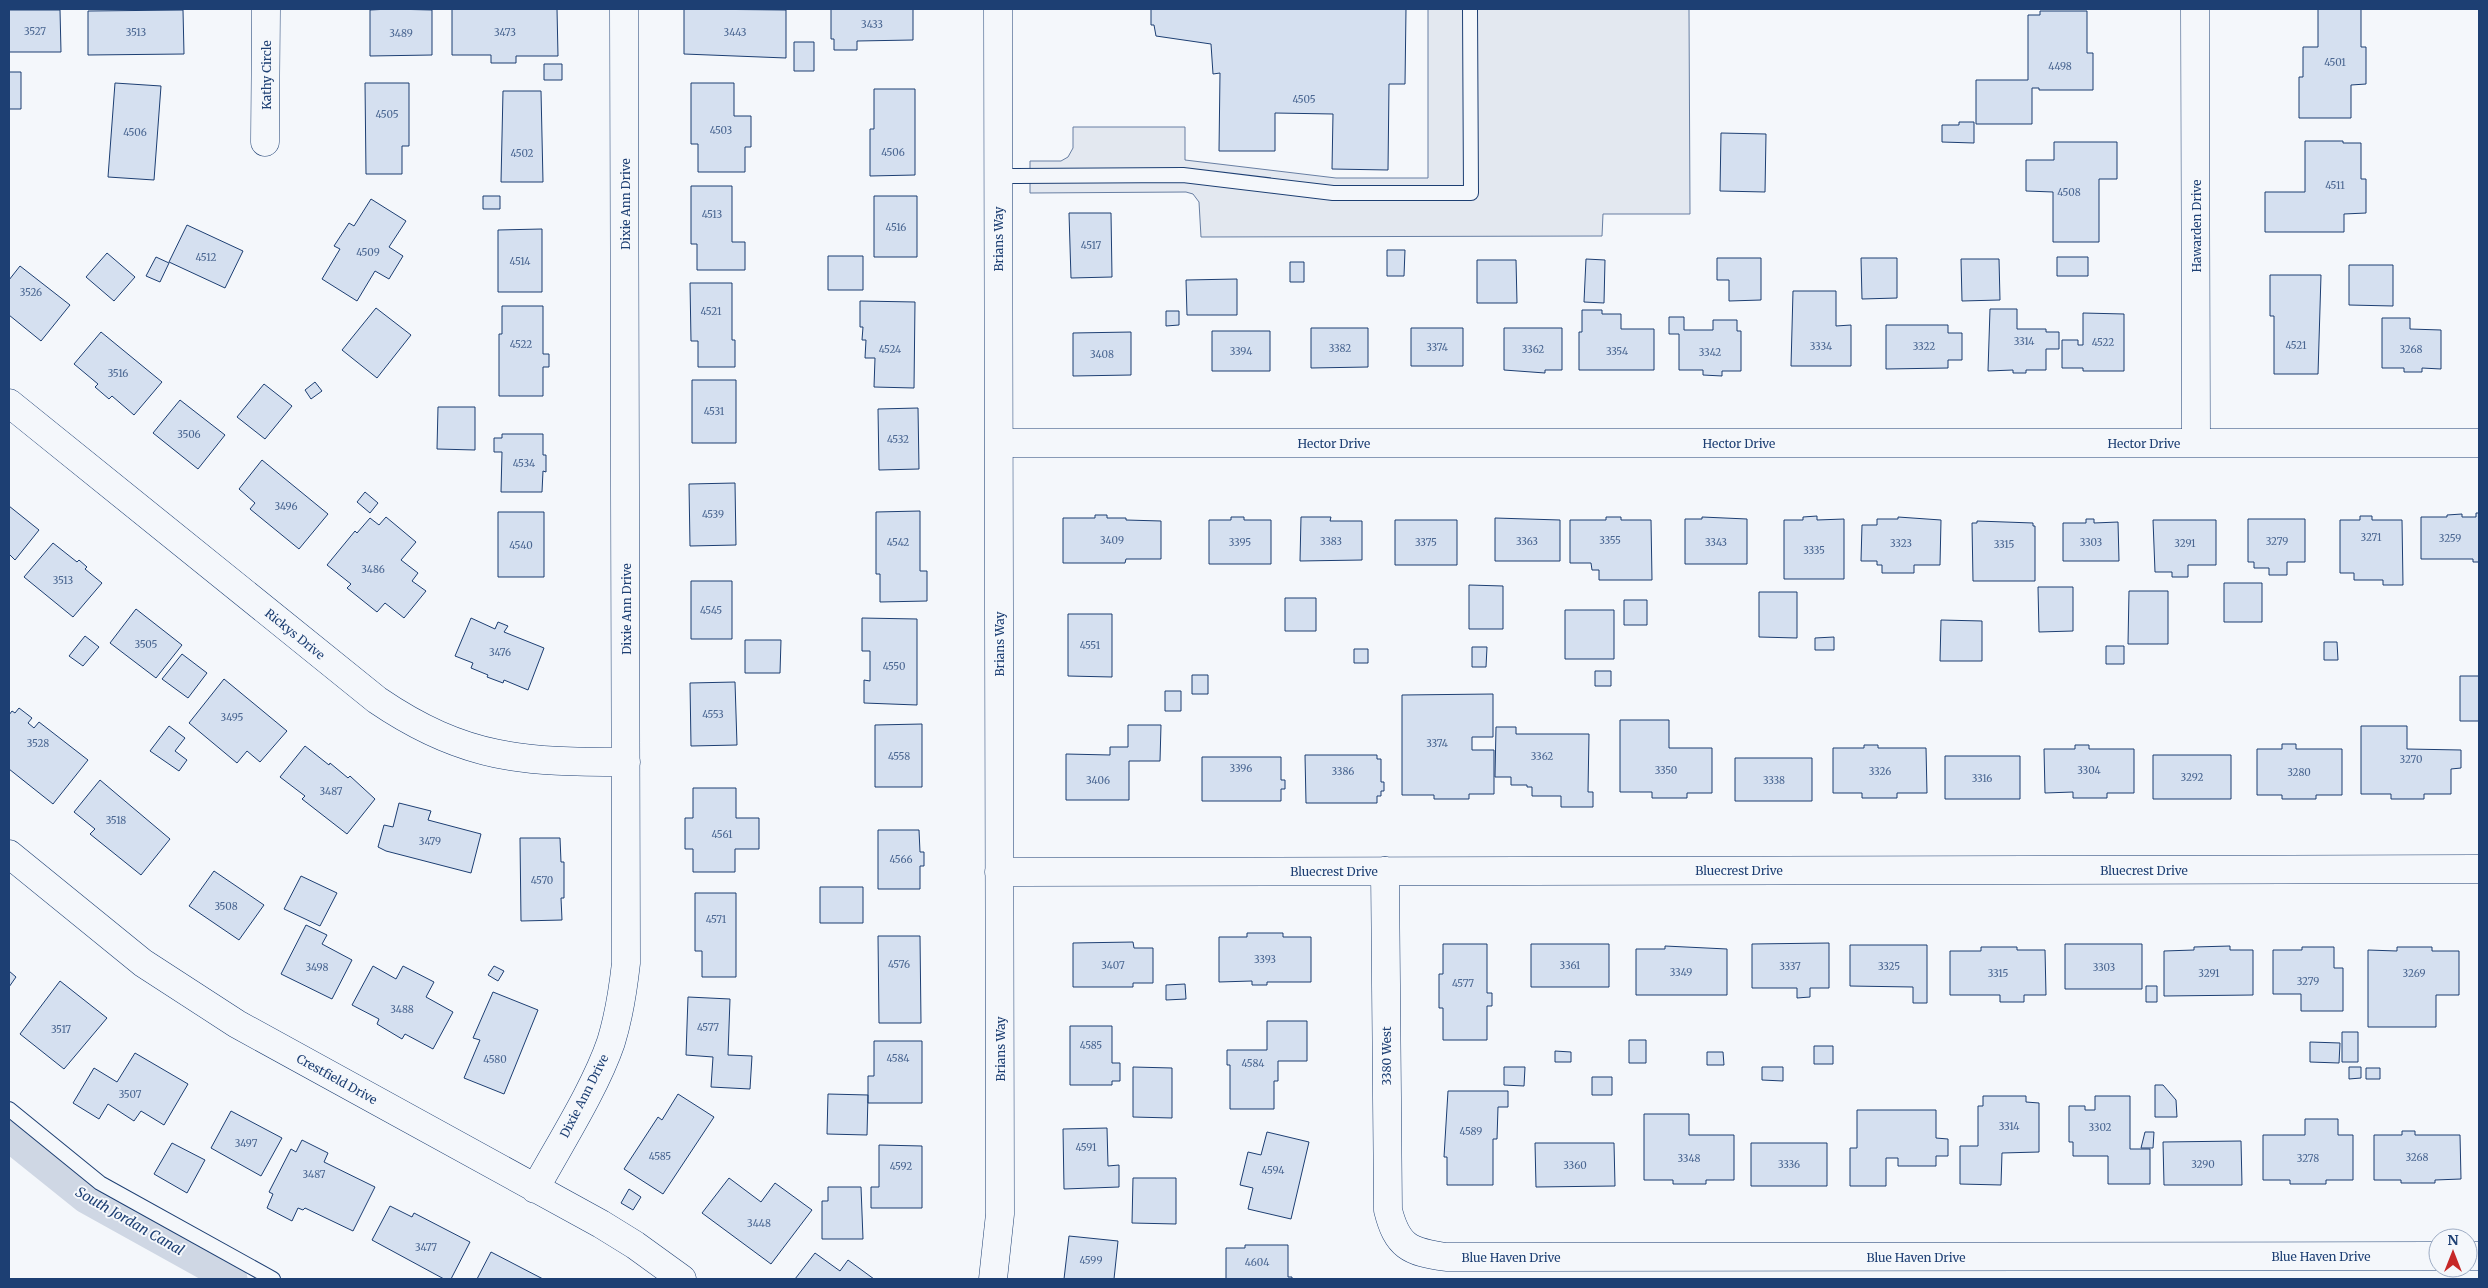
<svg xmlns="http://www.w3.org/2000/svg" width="2488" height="1288" viewBox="0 0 2488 1288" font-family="Merriweather,serif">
  <rect width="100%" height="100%" fill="#f4f7fb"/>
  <path fill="#e3e8f0" stroke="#687fa3" d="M1428 9H1689L1690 214H1603L1602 236 1201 237 1199 202 1193 194 1186 192 1030 193V161H1061L1068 157 1073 148V127H1185V160L1336 178H1428Z"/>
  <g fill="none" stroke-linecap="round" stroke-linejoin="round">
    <path stroke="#cfd7e4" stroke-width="31" d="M9 1136 86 1198 232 1279"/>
  </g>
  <path fill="#d5e0f0" stroke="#1d3f73" d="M390 9 432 10V55L370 56V10Z
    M452 9H557L558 56H516V63H491V55H452Z
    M684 9 786 10V58L684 54Z
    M831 9H913V40L857 41V50H834V39H831Z
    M1151 9H1406L1405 84H1389L1388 170 1332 169 1333 114 1275 113V151H1219L1220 73 1213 74 1211 44 1156 36 1154 25H1151Z
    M2318 9H2361V47H2366V84L2351 85V118H2299V77H2303V47H2318Z
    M9 10H60L61 52H9Z
    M183 10 184 54 88 55V11Z
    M2040 11H2087V53H2093V90H2039V88H2032V124H1976V80H2028V15H2040Z
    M794 42H814V71H794Z
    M544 64H562V80H544Z
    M9 72H21V109H9Z
    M115 83 161 86 154 180 108 177Z
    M365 83H409V146H402V174H366Z
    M691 83H734V116H751V147H745V172H698V144H691Z
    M874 89H915V175L870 176V129H874Z
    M503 91H541L543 182H501Z
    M1959 122H1974V143L1942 142V125H1959Z
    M1721 133 1766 134 1765 192 1720 191Z
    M2305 141H2343V143H2361V179H2366V213L2344 214V232H2265V192H2305Z
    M2054 142H2117V179H2099V242H2053V192L2026 191V160H2054Z
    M691 186H732V242H745V270H697V244H691Z
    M483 196H500V209H483Z
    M874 196H917V257H874Z
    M371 199 406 221 389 247 403 256 389 279 375 271 357 301 322 279 340 249 334 246 349 223 354 226Z
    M1069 213H1111L1112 277 1071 278Z
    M187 225 243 251 225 288 169 262Z
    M542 229V292H498V230Z
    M1387 250H1405L1404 276H1387Z
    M107 253 135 277 114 301 86 277Z
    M828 256H863V290H828Z
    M156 257 169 263 160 282 146 276Z
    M2057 257H2088V276H2057Z
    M1717 258H1761V300L1729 301V280H1717Z
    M1861 258H1897V298L1862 299Z
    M1586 259 1605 260 1604 303 1584 302Z
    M1961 259H1999L2000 300 1962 301Z
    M1477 260H1516L1517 303H1477Z
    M1290 262H1304V282H1290Z
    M2349 265H2393V306L2349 305Z
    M20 266 70 305 41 341 9 315V280Z
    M2270 275H2321L2318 374H2274V316H2270Z
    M1237 279V315H1187L1186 280Z
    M690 283H732V340H735V367H698V341H691Z
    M1793 291H1836V326L1851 325V366H1791Z
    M860 301 915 302 914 388 874 387 875 358H865L866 340H862L863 327H860Z
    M502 306H543V354H549V367H543V396H499V334H502Z
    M376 308 411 335 377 378 342 350Z
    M1990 309H2017V329H2046V332H2059V349H2046V370H2026V373H2013V370L1988 371Z
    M1582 310H1602V314H1621V329H1654V370H1579V332H1582Z
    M1166 311H1179V325L1166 326Z
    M2083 313 2124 314V371H2083V368H2062V340H2078V345H2083Z
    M1669 317H1684V330H1713V320H1737V331H1741V371H1722V376L1703 375V370H1679V334H1669Z
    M2382 318H2410V329L2441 330V369L2422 368V372H2404V368H2382Z
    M1886 325H1948V333H1962V360H1948V368L1886 369Z
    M1311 328H1368V367L1311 368Z
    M1411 328H1463V366H1411Z
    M1504 328H1562V370H1545V373L1504 370Z
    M1212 331H1270V371H1212Z
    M101 332 162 382 134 415 112 396 109 399 95 387 98 384 74 364Z
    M1131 332V375L1073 376V333Z
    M692 380H736V443H692Z
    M315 382 322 391 311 399 305 390Z
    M264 384 292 406 265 439 237 417Z
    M180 400 225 435 198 469 153 433Z
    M438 407H475V450L437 449Z
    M918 408 919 469 879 470 878 409Z
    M502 434H543V455H546V472L543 471 542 492H501L502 452H494V438H502Z
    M262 460 328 514 299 549 250 509 255 503 239 489Z
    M735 483 736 545 690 546 689 484Z
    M365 492 378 503 370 513 357 502Z
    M9 506 39 530 15 560 9 554Z
    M920 511V571H927V601L880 602V574H876V512Z
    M498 512H544V577H498Z
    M2476 513H2479V562H2473V559H2421V517H2447V515L2462 514V517H2476Z
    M1095 515H1107V518H1126V520L1161 521V559H1126L1125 563H1063V518H1095Z
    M1817 516V520L1844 519V579H1784V520H1803V517Z
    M2360 516H2372V520H2402L2403 585H2383V580H2354V573H2340V520H2360Z
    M386 517 416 542 401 560 418 573 412 581 426 591 404 618 385 603 377 612 347 588 351 584 327 565 355 531 357 533 370 518 379 525Z
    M1231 517H1244V520H1271V564H1209V520H1231Z
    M1301 517H1331L1330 521H1362V560L1300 561Z
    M1606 517H1621V520H1651L1652 580H1599V570H1592L1591 563H1570V520H1606Z
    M1702 517 1747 519V564H1685V519H1702Z
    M1898 517 1941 520 1940 565H1914V573H1882V565H1877V561H1861L1862 525H1877V519H1898Z
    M1495 518 1560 520V561H1495Z
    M2086 519H2094V523L2118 522 2119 561H2063V523H2086Z
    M2248 519H2305V562H2287V575H2269V568H2254V562H2248Z
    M1395 520H1457V565H1395Z
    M2153 520H2216V565H2188V577H2172V572H2155Z
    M1977 521 2033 523V526H2035V581H1973L1972 523H1977Z
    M53 543 77 562 79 560 87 567 85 569 102 583 73 617 24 577Z
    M691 581H732V639H691Z
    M2224 583H2262V622H2224Z
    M1469 585 1503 586V629H1469Z
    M2038 587H2073V631L2039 632Z
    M2129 591H2168V644H2128Z
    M1759 592H1797V638L1759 637Z
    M1285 598H1316V631H1285Z
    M1624 600H1647V625H1624Z
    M136 609 182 645 156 678 110 643Z
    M1565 610H1614V659H1565Z
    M1068 614H1112V677L1068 676Z
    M471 618 495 629 498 622 508 626 504 632 544 648 528 690 504 680 503 683 487 677 488 675 471 668 473 663 455 656Z
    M862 618 917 619V705L864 703V680L870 681V651H862Z
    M1941 620 1982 621V661H1940Z
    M85 636 99 647 83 666 69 656Z
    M1834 637V650H1815V638Z
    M745 640H781L780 673H745Z
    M2324 642H2337L2338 660H2324Z
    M2106 646H2124V664H2106Z
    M1472 647H1487L1486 667H1472Z
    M1354 649H1368V663H1354Z
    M182 654 207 673 188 698 162 679Z
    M1595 671H1611V686H1595Z
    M1192 675H1208V694H1192Z
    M2460 676H2479V721H2460Z
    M224 679 287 731 260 762 247 751 237 763 189 723Z
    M735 682 737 745 691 746 690 683Z
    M1165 691H1181V711H1165Z
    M1493 694V737H1472V750H1494V794H1469V799H1434V795H1402V695Z
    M19 708 32 718 28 723 34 728 39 722 88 760 53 804 9 769V715L12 711 15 713Z
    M1620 720H1669V748H1712V793H1687V798H1652V792H1620Z
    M922 724V787H875V725Z
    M1128 725H1161L1160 761H1129V800H1066V754L1110 755V747H1128Z
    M169 726 185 738 175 751 187 760 179 771 150 751Z
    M2361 726H2407V749L2461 750V768L2451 769V794H2424V799H2391V794H2361Z
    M1496 727H1516V734H1589L1588 792H1593V807H1561V796H1532V787H1527V785H1511V777H1495Z
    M2282 744H2296V749H2342V795H2316V799H2282V795H2257V749H2282Z
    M1864 745H1878V748H1926L1927 793H1897V798H1862V793H1833V748H1864Z
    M2075 745H2089V749H2134V793H2107V798H2073V792L2045 793 2044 749H2075Z
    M305 746 329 765 330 763 348 778 350 776 375 799 347 834 302 799 305 796 280 777Z
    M1305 755H1377V759H1381V782H1384V791H1381V796H1377V803H1306Z
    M2153 755H2231V799H2153Z
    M1945 756H2020V799H1945Z
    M1202 757H1281V780H1285V789H1281V801H1202Z
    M1735 758H1812V801H1735Z
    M100 780 170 839 141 875 90 834 95 829 74 812Z
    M693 788H736V818H759V849H735V872H693V849H685V818H693Z
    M399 803 431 811 428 820 481 834 471 873 386 851 378 847 384 825 393 827Z
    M878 830H919L920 852H924V866H920V889H878Z
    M520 838H560L561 862H564V898H561L562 920 521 921Z
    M214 871 264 905 239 940 189 906Z
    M301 876 337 893 320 926 284 909Z
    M820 887H863V923H820Z
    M695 893H736V977H702V951H695Z
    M306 925 327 935 322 944 352 960 332 999 281 974Z
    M1247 933H1283V937H1311V982H1267V985H1252V981L1219 982V937H1247Z
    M878 936H920L921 1023H879Z
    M1133 942 1134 948H1153V983H1133V987H1073V943Z
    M1829 943V988H1810V997L1797 998V988H1752V944Z
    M1443 944H1487V993H1492V1006H1487V1040H1443V1008H1439V974H1443Z
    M1531 944H1609V987H1531Z
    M2065 944H2142V989H2065Z
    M1850 945H1927V1003H1913V987L1850 986Z
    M1665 946 1727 949V995H1636V949H1665Z
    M2230 946V950H2253V995L2164 996V951L2194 950V947Z
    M1981 947H2017V950H2045L2046 995H2024V1002H2000V995H1950V951H1981Z
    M2302 947H2334V968H2343V1011H2301V994H2273V950H2302Z
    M2397 947H2432V951H2459V995H2436V1027H2368V950L2397 951Z
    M373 966 396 979 403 966 434 982 426 997 453 1012 433 1049 405 1034 402 1039 377 1024 379 1019 352 1005Z
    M494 966 504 971 498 981 488 975Z
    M9 971 16 977 9 987Z
    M60 981 107 1018 64 1069 20 1034Z
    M1185 984 1186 999 1166 1000V985Z
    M2146 986H2157V1002H2146Z
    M493 992 538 1010 504 1094 464 1078 480 1040 473 1038Z
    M688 997 730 999 728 1055 752 1056 750 1089 711 1087 713 1057 686 1055Z
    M1267 1021H1307V1061H1278V1081H1274V1109H1230V1065H1227V1050H1267Z
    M1070 1026H1112V1063H1120V1081H1112V1085H1070Z
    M2342 1032H2358V1062H2342Z
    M1629 1040H1646V1063H1629Z
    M874 1041H922V1103H868V1076H874Z
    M2310 1042 2340 1043 2339 1063 2310 1062Z
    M1814 1046H1833V1064H1814Z
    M1555 1051 1571 1052V1062H1555Z
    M1707 1052H1723L1724 1065H1707Z
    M135 1053 188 1084 164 1125 141 1111 134 1121 108 1104 99 1119 73 1103 94 1068 117 1082Z
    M1133 1067 1172 1068V1118L1133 1117Z
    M1504 1067H1525L1524 1086 1504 1085Z
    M1762 1067H1783V1081L1762 1080Z
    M2349 1067H2361V1078L2349 1079Z
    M2366 1068H2380V1079H2366Z
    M1592 1077H1612V1095H1592Z
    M2155 1085H2163L2176 1100 2177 1117H2155Z
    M1448 1091H1508V1107H1498L1497 1139H1493V1185H1447V1157H1444Z
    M678 1094 714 1117 663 1194 624 1169 658 1117 662 1120Z
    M828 1094 868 1095 867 1135 827 1134Z
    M1983 1096H2026V1102L2039 1103V1152L2002 1153 2001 1185 1960 1184V1146H1978V1106H1983Z
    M2095 1096H2130V1149H2150V1184H2108V1156H2073V1142H2069V1106H2085V1110H2095Z
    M1857 1110H1936V1138L1948 1139V1156H1936V1166H1898V1158H1886V1186H1850V1148H1857Z
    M231 1111 282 1138 261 1176 211 1148Z
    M1644 1114H1689V1135H1734V1180H1706V1184H1673V1180H1644Z
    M2305 1119H2338V1135H2353V1180H2326V1184H2290V1180H2263V1135H2305Z
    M1107 1128 1108 1166 1119 1165V1187L1064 1189 1063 1129Z
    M2402 1131H2415V1135H2460L2461 1179 2435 1180V1183H2401V1180H2374V1135H2402Z
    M1267 1132 1309 1142 1291 1219 1248 1209 1253 1188 1240 1185 1248 1152 1261 1155Z
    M2145 1132H2154L2153 1148H2141Z
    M302 1140 328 1153 324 1162 375 1187 353 1231 305 1208 303 1210 298 1208 292 1221 267 1208 273 1194 269 1192 291 1149 296 1152Z
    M2241 1141 2242 1185H2164L2163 1142Z
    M172 1143 205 1160 187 1193 154 1174Z
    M1535 1143H1614L1615 1186 1536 1187Z
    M1751 1143H1827V1186H1751Z
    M879 1145 922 1146V1208H871V1187H879Z
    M729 1178 761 1202 775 1183 812 1210 771 1264 702 1213Z
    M1133 1178H1176V1224L1132 1223Z
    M828 1187H861L863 1239H822V1201H828Z
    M629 1189 641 1197 633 1210 621 1203Z
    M390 1206 412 1217 414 1213 470 1242 451 1279H444L372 1240Z
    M1069 1236 1118 1241 1114 1279H1064Z
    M1245 1245H1288V1277H1292V1279H1226V1248H1245Z
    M491 1252 543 1279H477Z
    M815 1253 840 1271 848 1260 874 1279H795Z"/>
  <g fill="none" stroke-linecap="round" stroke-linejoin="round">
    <defs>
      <path id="lane" d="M998 176 1183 175 1333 193H1471L1470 9
        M9 1109 100 1183 273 1279"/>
      <path id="street" d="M2195 9 2196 443
        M265 142 266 9
        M9 403 377 700C465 760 524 762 626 762
        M999 443H2479
        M9 854 143 963 237 1024 601 1224 635 1245 682 1279
        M1385 871 1388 1210C1397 1246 1409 1252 1446 1257L2438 1256
        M999 872 2479 869
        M535 1189C559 1145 595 1089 611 1042 619 1016 623 990 626 963L624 9
        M2468 1256H2479
        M993 1279 1000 1214 998 9"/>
    </defs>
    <use href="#lane" stroke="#1d3f73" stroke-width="16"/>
    <use href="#street" stroke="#1d3f73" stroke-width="29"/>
    <use href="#lane" stroke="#f4f7fb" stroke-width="14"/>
    <use href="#street" stroke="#f4f7fb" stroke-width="28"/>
  </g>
  <g text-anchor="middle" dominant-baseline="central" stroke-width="4" stroke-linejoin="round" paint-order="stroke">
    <g font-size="10" fill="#4b6792">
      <text x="872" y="24">3433</text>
      <text x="35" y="31">3527</text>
      <text x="136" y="32">3513</text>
      <text x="505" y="32">3473</text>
      <text x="735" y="32">3443</text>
      <text x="401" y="33">3489</text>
      <text x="2335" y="62">4501</text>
      <text x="2060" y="66">4498</text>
      <text x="1304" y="99">4505</text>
      <text x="387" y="114">4505</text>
      <text x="721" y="130">4503</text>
      <text x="135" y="132">4506</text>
      <text x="893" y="152">4506</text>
      <text x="522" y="153">4502</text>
      <text x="2335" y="185">4511</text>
      <text x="2069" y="192">4508</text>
      <text x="712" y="214">4513</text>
      <text x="896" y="227">4516</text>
      <text x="1091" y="245">4517</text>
      <text x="368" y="252">4509</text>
      <text x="206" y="257">4512</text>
      <text x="520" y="261">4514</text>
      <text x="31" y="292">3526</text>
      <text x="711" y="311">4521</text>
      <text x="2024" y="341">3314</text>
      <text x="2103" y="342">4522</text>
      <text x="521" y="344">4522</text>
      <text x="2296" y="345">4521</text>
      <text x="1821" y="346">3334</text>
      <text x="1924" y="346">3322</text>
      <text x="1437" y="347">3374</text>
      <text x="1340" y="348">3382</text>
      <text x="890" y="349">4524</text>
      <text x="1533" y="349">3362</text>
      <text x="2411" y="349">3268</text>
      <text x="1241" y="351">3394</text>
      <text x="1617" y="351">3354</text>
      <text x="1710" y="352">3342</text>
      <text x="1102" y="354">3408</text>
      <text x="118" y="373">3516</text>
      <text x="714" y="411">4531</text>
      <text x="189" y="434">3506</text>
      <text x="898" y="439">4532</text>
      <text x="524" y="463">4534</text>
      <text x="286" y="506">3496</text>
      <text x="713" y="514">4539</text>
      <text x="2371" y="537">3271</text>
      <text x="2450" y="538">3259</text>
      <text x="1112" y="540">3409</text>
      <text x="1610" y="540">3355</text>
      <text x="1331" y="541">3383</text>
      <text x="1527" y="541">3363</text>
      <text x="2277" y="541">3279</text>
      <text x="898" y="542">4542</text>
      <text x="1240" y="542">3395</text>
      <text x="1426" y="542">3375</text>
      <text x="1716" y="542">3343</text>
      <text x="2091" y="542">3303</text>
      <text x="1901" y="543">3323</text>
      <text x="2185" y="543">3291</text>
      <text x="2004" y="544">3315</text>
      <text x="521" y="545">4540</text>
      <text x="1814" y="550">3335</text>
      <text x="373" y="569">3486</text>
      <text x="63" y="580">3513</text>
      <text x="711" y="610">4545</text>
      <text x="146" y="644">3505</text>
      <text x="1090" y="645">4551</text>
      <text x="500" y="652">3476</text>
      <text x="894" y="666">4550</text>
      <text x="713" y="714">4553</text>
      <text x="232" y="717">3495</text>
      <text x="38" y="743">3528</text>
      <text x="1437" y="743">3374</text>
      <text x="899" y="756">4558</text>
      <text x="1542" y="756">3362</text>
      <text x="2411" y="759">3270</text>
      <text x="1241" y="768">3396</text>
      <text x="1666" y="770">3350</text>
      <text x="2089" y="770">3304</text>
      <text x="1343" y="771">3386</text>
      <text x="1880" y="771">3326</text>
      <text x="2299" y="772">3280</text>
      <text x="2192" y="777">3292</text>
      <text x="1982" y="778">3316</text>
      <text x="1098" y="780">3406</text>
      <text x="1774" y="780">3338</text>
      <text x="331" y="791">3487</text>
      <text x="116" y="820">3518</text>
      <text x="722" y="834">4561</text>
      <text x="430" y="841">3479</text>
      <text x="901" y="859">4566</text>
      <text x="542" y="880">4570</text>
      <text x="226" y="906">3508</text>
      <text x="716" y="919">4571</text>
      <text x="1265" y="959">3393</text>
      <text x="899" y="964">4576</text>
      <text x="1113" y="965">3407</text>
      <text x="1570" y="965">3361</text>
      <text x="1790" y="966">3337</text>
      <text x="1889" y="966">3325</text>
      <text x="317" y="967">3498</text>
      <text x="2104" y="967">3303</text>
      <text x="1681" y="972">3349</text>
      <text x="1998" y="973">3315</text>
      <text x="2209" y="973">3291</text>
      <text x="2414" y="973">3269</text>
      <text x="2308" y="981">3279</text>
      <text x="1463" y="983">4577</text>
      <text x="402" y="1009">3488</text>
      <text x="708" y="1027">4577</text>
      <text x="61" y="1029">3517</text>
      <text x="1091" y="1045">4585</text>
      <text x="898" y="1058">4584</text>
      <text x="495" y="1059">4580</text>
      <text x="1253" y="1063">4584</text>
      <text x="130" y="1094">3507</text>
      <text x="2009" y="1126">3314</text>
      <text x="2100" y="1127">3302</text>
      <text x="1471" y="1131">4589</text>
      <text x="246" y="1143">3497</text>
      <text x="1086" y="1147">4591</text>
      <text x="660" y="1156">4585</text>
      <text x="2417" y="1157">3268</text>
      <text x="1689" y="1158">3348</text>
      <text x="2308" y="1158">3278</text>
      <text x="1789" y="1164">3336</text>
      <text x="2203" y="1164">3290</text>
      <text x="1575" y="1165">3360</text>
      <text x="901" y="1166">4592</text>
      <text x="1273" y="1170">4594</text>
      <text x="314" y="1174">3487</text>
      <text x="759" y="1223">3448</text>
      <text x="426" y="1247">3477</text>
      <text x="1091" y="1260">4599</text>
      <text x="1257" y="1262">4604</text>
    </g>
    <g font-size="12" fill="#1d3f73" stroke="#f4f7fb">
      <text transform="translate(266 75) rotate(-90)">Kathy Circle</text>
      <text transform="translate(625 204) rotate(-90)">Dixie Ann Drive</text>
      <text transform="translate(2196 226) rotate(-90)">Hawarden Drive</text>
      <text transform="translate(998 239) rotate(-90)">Brians Way</text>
      <text x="1334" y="443">Hector Drive</text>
      <text x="1739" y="443">Hector Drive</text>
      <text x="2144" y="443">Hector Drive</text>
      <text transform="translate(626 609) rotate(-90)">Dixie Ann Drive</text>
      <text transform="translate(295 634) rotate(39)">Rickys Drive</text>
      <text transform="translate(999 644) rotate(-90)">Brians Way</text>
      <text x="1739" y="870">Bluecrest Drive</text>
      <text x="2144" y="870">Bluecrest Drive</text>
      <text x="1334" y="871">Bluecrest Drive</text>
      <text transform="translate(1000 1049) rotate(-90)">Brians Way</text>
      <text transform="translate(1386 1056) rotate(-90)">3380 West</text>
      <text transform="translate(337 1079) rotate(29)">Crestfield Drive</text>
      <text transform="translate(584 1096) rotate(-63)">Dixie Ann Drive</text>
      <text x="2321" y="1256">Blue Haven Drive</text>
      <text x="1511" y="1257">Blue Haven Drive</text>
      <text x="1916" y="1257">Blue Haven Drive</text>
    </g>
    <g font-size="14" font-style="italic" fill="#1d3f73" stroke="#f4f7fb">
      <text transform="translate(130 1221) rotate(30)">South Jordan Canal</text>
    </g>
  </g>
  <rect width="2488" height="1288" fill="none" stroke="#1d3f73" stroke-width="20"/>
  <g transform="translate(2453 1253)"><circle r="24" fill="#f4f7fb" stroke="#9eadc5"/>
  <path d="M0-4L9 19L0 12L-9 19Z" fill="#c62828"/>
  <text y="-8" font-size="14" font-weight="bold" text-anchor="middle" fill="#1d3f73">N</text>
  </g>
</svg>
